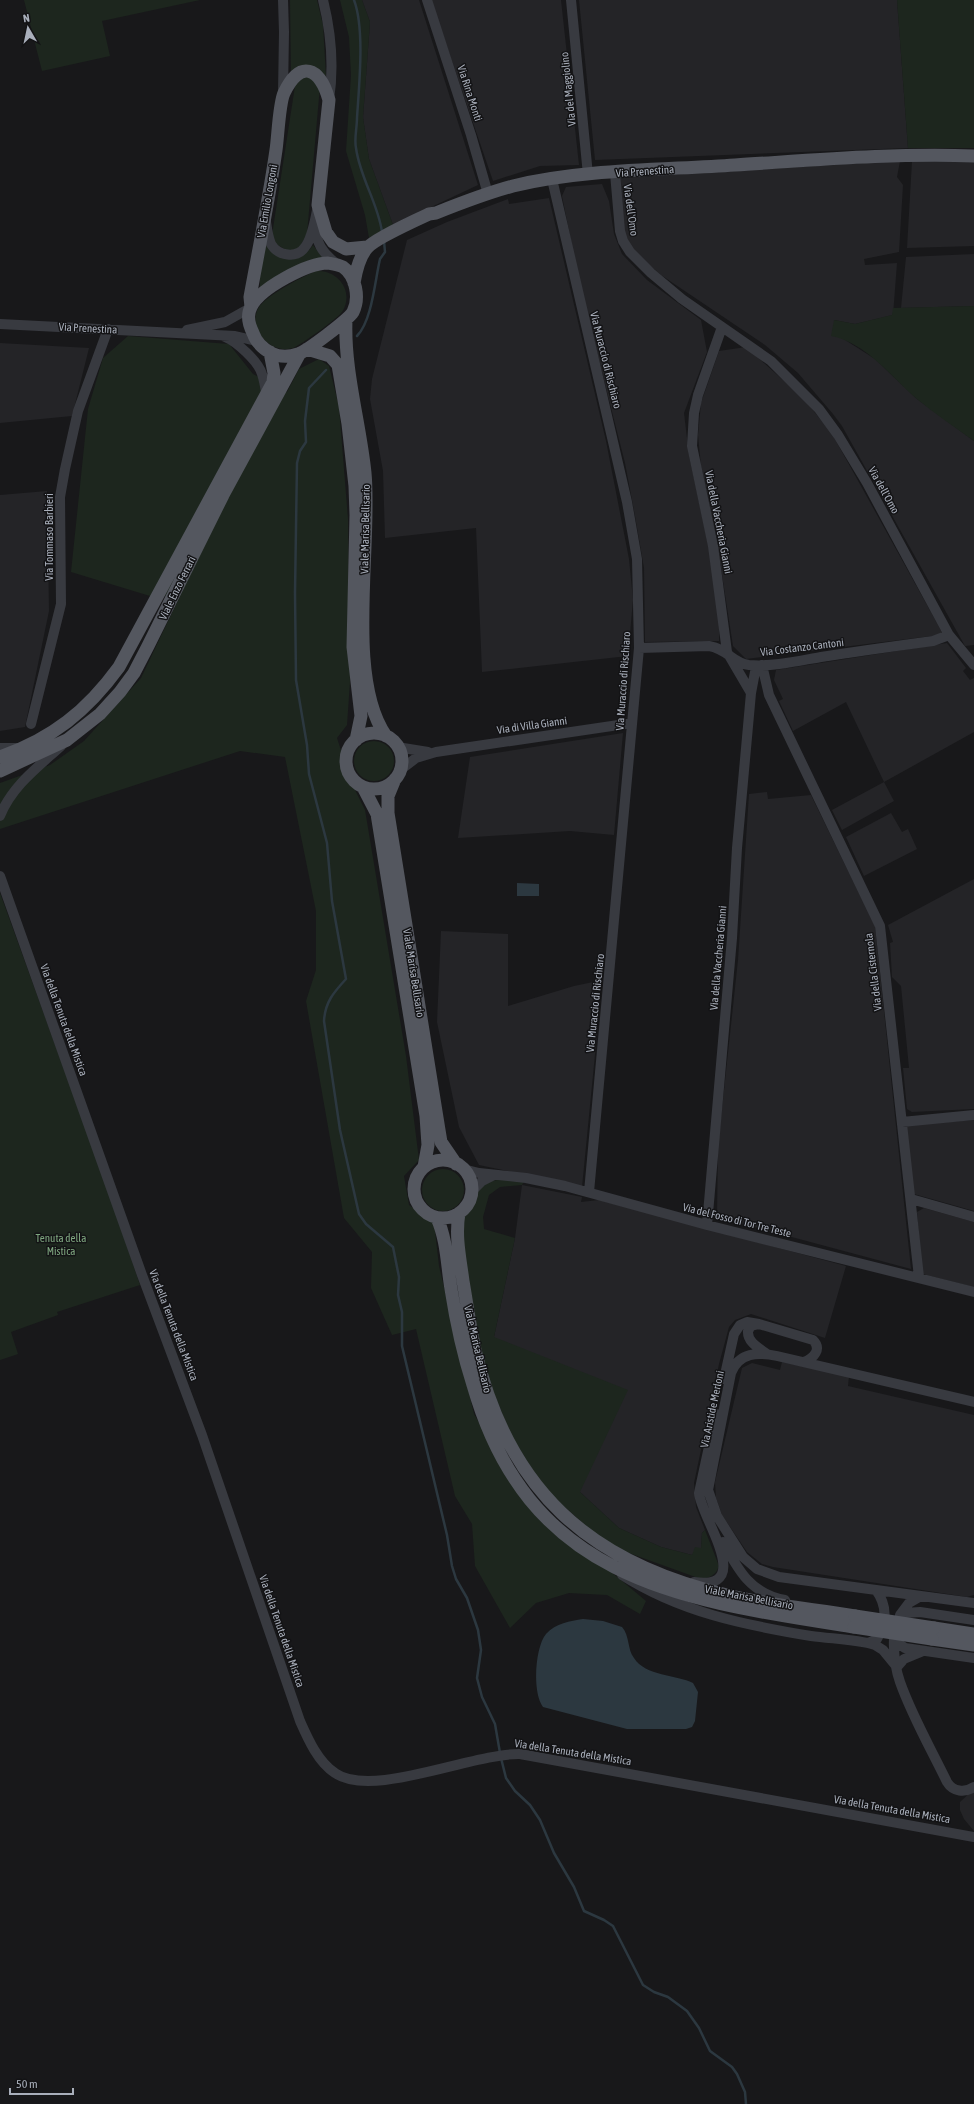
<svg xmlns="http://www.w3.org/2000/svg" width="974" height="2104" viewBox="0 0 974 2104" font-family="'Asap Condensed',sans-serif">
  <rect width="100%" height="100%" fill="#18181a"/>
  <path fill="#242427" d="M362 0H419L478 185 393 225 369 159 363 117 370 22Z
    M431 0H561L579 165 540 166 493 181Z
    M579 0H897L908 148 595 160Z
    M900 161 897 177 903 185 899 252 864 259 865 265 897 263 893 315 855 324 834 320 842 338 875 359 917 399 974 441V645L965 646 842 426 833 414 798 373 765 345 661 275 634 252 623 233 619 178Z
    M912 161 974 162V246L907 248Z
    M602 184 609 201 614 234 622 254 647 280 701 320 707 352 684 413 689 455 709 549 719 623V641L645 642 644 568 635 516 625 463 580 285 562 196 566 187Z
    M549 198 606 441 629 559 633 600 628 656 482 672 476 528 385 538 383 471 370 399 372 379 407 240 447 222 508 199 509 204Z
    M974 254V306L901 308 906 257Z
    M0 343 89 348 72 416 0 423Z
    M746 347 802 397 831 432 942 632 940 635 746 659 733 646 717 542 701 466 698 435 701 403 719 351Z
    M47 491 49 611 25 727 0 731V495Z
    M947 643 966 668 963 671 970 680 974 678V732L884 782 894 801 842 830 832 810 884 782 846 702 793 731 779 701 783 699 774 680 776 670Z
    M623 733 614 835 570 831 458 838 470 757Z
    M767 792 768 799 811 795 875 926 911 1269 717 1217 718 1146 738 960 749 794Z
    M891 813 902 832 908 829 917 849 864 876 846 837Z
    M974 879V1109L912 1112 907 1109 903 1068H909L901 986 892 977 890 943 893 942 888 925Z
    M441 931 508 934V1006L574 986 598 981V1024L582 1187 479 1165 459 1127 437 1022Z
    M974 1120V1211L914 1194 906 1125Z
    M522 1185 582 1197 581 1202 599 1200 846 1266 825 1338 751 1314 735 1320 729 1327 719 1364 694 1483 696 1507 705 1530 702 1533 701 1548 692 1555 661 1547 619 1528 580 1492 494 1337 515 1238Z
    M924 1208 974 1222V1287L922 1274 917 1212Z
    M782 1362 849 1376 848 1386 974 1415V1595L967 1597 773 1567 762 1564 747 1552 722 1515 716 1498 715 1482 742 1368 752 1363 780 1370Z
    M974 1789V1831L964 1819 960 1810V1802Z"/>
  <path fill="#1d261e" d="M24 0H200L102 21 110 56 42 71Z
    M290 0H317L323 25 326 76C315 65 301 60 291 75Z
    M340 0H362L370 22 363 117 369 159 393 225 369 238 365 215 346 151 351 75 349 37Z
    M897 0H974V148H908Z
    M310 75 320 86 307 234 299 249 288 251 276 244 272 235 295 86 297 81Z
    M266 241 272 251 309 250 313 245 322 257 260 288V276Z
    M316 271C338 269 355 292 342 312 338 318 301 345 293 348 271 355 246 328 259 307 267 295 302 277 316 271Z
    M974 306V441C955 427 935 414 917 399 891 377 867 343 831 336L834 320 855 324 892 315 893 308Z
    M128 336 229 344 253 374 287 392 299 369 319 359 329 366 339 407 348 519 350 682 347 725 337 738 352 784 365 810 406 1056 419 1160 404 1176 409 1205 434 1222 439 1266 474 1414 524 1499 646 1601 640 1614 607 1595 569 1593 536 1603 510 1628 475 1566 472 1524 455 1496 416 1329 392 1335 371 1288 372 1252 344 1218 306 1001 316 970V911L285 757 240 751 0 829V783L50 765 84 741 141 678 180 596H150L71 572 88 409 103 358Z
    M354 761a20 20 0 1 1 40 0a20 20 0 1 1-40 0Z
    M0 893 109 1193 140 1285 57 1312 58 1315 11 1332 18 1354 0 1360Z
    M422 1190a21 21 0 1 1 42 0a21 21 0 1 1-42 0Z
    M502 1179 524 1181 522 1185 500 1187 489 1195 483 1217 484 1229 515 1238 494 1337 628 1390 580 1492 619 1528 661 1547 692 1555 695 1547 701 1548 702 1533 705 1530 719 1566C716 1575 710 1578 701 1579L615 1548 599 1537 544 1489 511 1435 481 1362 460 1224 477 1191 488 1182Z"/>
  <path fill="#2c3840" d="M517 883 539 884V896H517Z
    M583 1619 603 1621 622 1627C630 1636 627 1649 634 1658 645 1676 677 1675 693 1683L698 1692 695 1721 692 1727 686 1729H627L543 1707C532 1693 535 1647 546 1634 556 1623 570 1621 583 1619Z"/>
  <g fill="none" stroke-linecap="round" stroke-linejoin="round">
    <path stroke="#2c3840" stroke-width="2.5" d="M354 0C365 29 359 86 357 118 357 128 354 139 356 148 360 178 378 203 382 232
      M357 336C372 321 375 280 380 259L385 252 384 241
      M326 370 309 388 305 421 306 442 300 451 297 463 295 593 296 680 307 745 309 774 327 843 332 901 346 979C334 992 325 1002 324 1021L340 1130 359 1214 366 1224 393 1247 399 1277 398 1295 402 1312V1346L447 1535 452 1566 456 1579 467 1598 478 1630 481 1650 477 1678 482 1697 495 1724 500 1753
      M501 1758 506 1778 515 1791 530 1805 540 1820 554 1853 574 1887 584 1911 604 1920 613 1926 643 1985 654 1992 668 1997 687 2011 699 2028 710 2051 732 2067 737 2074 745 2092 746 2104"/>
    <path stroke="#383a40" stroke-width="10" d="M283 0 284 32 283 94
      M323 0C331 32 334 67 329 100
      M427 0 471 135 488 194
      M571 0 588 175
      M615 173 620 231 623 241 630 252 651 273 682 299 771 361 819 409 838 435 867 483 949 635 974 665
      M552 179 627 502 637 559 639 648 589 1192
      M266 222C267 229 268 237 271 244 278 256 297 259 305 247 313 237 315 218 318 206
      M315 224C316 243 322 253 337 264
      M0 324 235 336 256 341
      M722 327 698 395 694 413 692 446 713 546 727 652 751 693
      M187 330 225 322 250 308
      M225 337C237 342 258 361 262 374 264 380 265 386 266 392
      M639 648 709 646C728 649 732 663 749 665 773 667 798 661 821 657 859 651 896 646 933 641L949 635
      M762 665 769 695 880 926 919 1277
      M31 724 61 604 60 497 65 469 78 411 108 329
      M397 747 428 752
      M0 748H18
      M399 771 416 758 436 752 632 723
      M0 816C12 786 38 767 61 746
      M0 876 142 1275 202 1435 300 1721C308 1739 318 1762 335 1773 372 1799 473 1753 520 1754L974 1837
      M902 1122 974 1115
      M463 1169 479 1173 526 1178 565 1186 707 1225 974 1292
      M471 1192 482 1181 494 1175
      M911 1199 974 1217
      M707 1225 732 938 737 848 751 693 755 672 762 665
      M767 1354C759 1348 747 1342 748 1331L751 1326 759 1324 813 1340C822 1349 814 1358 804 1362
      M724 1379 734 1334 740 1325 747 1322 759 1324
      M974 1402 777 1356C758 1352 739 1352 731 1373L708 1490 717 1516 743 1557 757 1569 779 1577 974 1603
      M723 1542C738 1570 751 1594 785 1600
      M622 1575C680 1612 744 1625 811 1636 832 1639 855 1639 875 1645L883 1650 897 1667
      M694 1582C756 1591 701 1518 699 1493L716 1414
      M900 1615 909 1603 921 1596
      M974 1620 920 1612 905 1613C887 1621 895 1668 900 1682 912 1716 931 1749 947 1782 953 1792 965 1793 974 1787
      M894 1636 899 1644 905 1648 974 1658
      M868 1643 877 1639C887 1622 887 1605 876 1590
      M897 1667 904 1659 921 1652"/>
    <path stroke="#54575f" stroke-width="13" d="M328 263C333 264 339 265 343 267 356 276 360 298 353 312 348 320 307 351 298 354 289 357 279 357 271 353 262 348 256 342 253 333 249 325 246 316 251 307 260 288 308 263 328 263Z
      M354 283C356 271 359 257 367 248 374 239 416 220 429 214L436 213C461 203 487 193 513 186 582 169 664 170 735 165 815 160 895 153 974 156
      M251 307 250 297C259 248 269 199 276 150 278 137 279 104 284 93 300 59 320 67 329 100L318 205 326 232 333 242 346 249 367 247
      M346 320C344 371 360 423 365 473 372 545 345 678 386 736
      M307 349 330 356 338 365 348 424 355 486 356 515 353 647 361 716 356 740
      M346 761a28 28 0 1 1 56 0a28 28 0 1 1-56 0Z
      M0 757C52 739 87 711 119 667L273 382 274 373 270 352
      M0 771 67 740 100 714 120 692 134 673 148 646 223 495 300 353
      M395 779 388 796V813L439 1130 441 1142 456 1164
      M363 787 377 814 426 1116 428 1145 424 1167
      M414 1189a29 29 0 1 1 58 0a29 29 0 1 1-58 0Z
      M459 1213C455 1236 460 1258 463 1281 467 1304 470 1327 475 1350 508 1490 589 1563 727 1595 769 1605 812 1609 855 1616
      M437 1218C447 1240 447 1265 451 1289 456 1321 463 1354 473 1385 529 1581 679 1600 854 1627
      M934 1628 974 1634
      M932 1639 974 1645"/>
    <path stroke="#54575f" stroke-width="13" d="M855 1616 934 1628
      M854 1627 932 1639"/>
  </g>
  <g text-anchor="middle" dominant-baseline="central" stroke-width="3" stroke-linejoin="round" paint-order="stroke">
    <g font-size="11" fill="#a9afbb" stroke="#131315">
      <text transform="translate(568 89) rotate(-96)">Via del Maggiolino</text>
      <text transform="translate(470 93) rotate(72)">Via Rina Monti</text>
      <text transform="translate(645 171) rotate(-4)">Via Prenestina</text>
      <text transform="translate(267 201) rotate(-80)">Via Emilio Longoni</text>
      <text transform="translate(631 210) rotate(82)">Via dell'Omo</text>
      <text transform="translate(88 328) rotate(3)">Via Prenestina</text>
      <text transform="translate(606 360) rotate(76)">Via Muraccio di Rischiaro</text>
      <text transform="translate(884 490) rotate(61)">Via dell'Omo</text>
      <text transform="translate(719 522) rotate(79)">Via della Vaccheria Gianni</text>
      <text transform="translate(365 529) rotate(-89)">Viale Marisa Bellisario</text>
      <text transform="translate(49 537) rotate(-90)">Via Tommaso Barbieri</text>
      <text transform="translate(177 588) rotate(-64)">Viale Enzo Ferrari</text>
      <text transform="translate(802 647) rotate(-7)">Via Costanzo Cantoni</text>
      <text transform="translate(623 681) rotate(-86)">Via Muraccio di Rischiaro</text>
      <text transform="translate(532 725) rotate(-8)">Via di Villa Gianni</text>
      <text transform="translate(718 958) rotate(-85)">Via della Vaccheria Gianni</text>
      <text transform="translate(873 972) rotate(-97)">Via della Cisternola</text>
      <text transform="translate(414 973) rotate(81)">Viale Marisa Bellisario</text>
      <text transform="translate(595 1003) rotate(-84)">Via Muraccio di Rischiaro</text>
      <text transform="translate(64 1020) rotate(70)">Via della Tenuta della Mistica</text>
      <text transform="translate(737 1220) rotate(14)">Via del Fosso di Tor Tre Teste</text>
      <text transform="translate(174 1325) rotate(69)">Via della Tenuta della Mistica</text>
      <text transform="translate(478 1349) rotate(77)">Viale Marisa Bellisario</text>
      <text transform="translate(712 1409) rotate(-78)">Via Aristide Merloni</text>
      <text transform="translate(749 1597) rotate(11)">Viale Marisa Bellisario</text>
      <text transform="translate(282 1631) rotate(71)">Via della Tenuta della Mistica</text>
      <text transform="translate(573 1752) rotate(9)">Via della Tenuta della Mistica</text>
      <text transform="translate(892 1809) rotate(10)">Via della Tenuta della Mistica</text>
    </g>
    <g font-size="11" fill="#7fa780" stroke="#131315">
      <text x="61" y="1238">Tenuta della<tspan x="61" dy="13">Mistica</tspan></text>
    </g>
  </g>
  <g transform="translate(28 28) rotate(351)" stroke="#131315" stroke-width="3" paint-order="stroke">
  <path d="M0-3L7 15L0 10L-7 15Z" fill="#a9afbb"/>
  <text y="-6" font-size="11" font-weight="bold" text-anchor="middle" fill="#a9afbb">N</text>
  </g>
  <path d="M10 2088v6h63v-6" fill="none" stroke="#a9afbb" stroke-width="2"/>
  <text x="16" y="2088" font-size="12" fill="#a9afbb" stroke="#131315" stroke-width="3" paint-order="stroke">50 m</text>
</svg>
